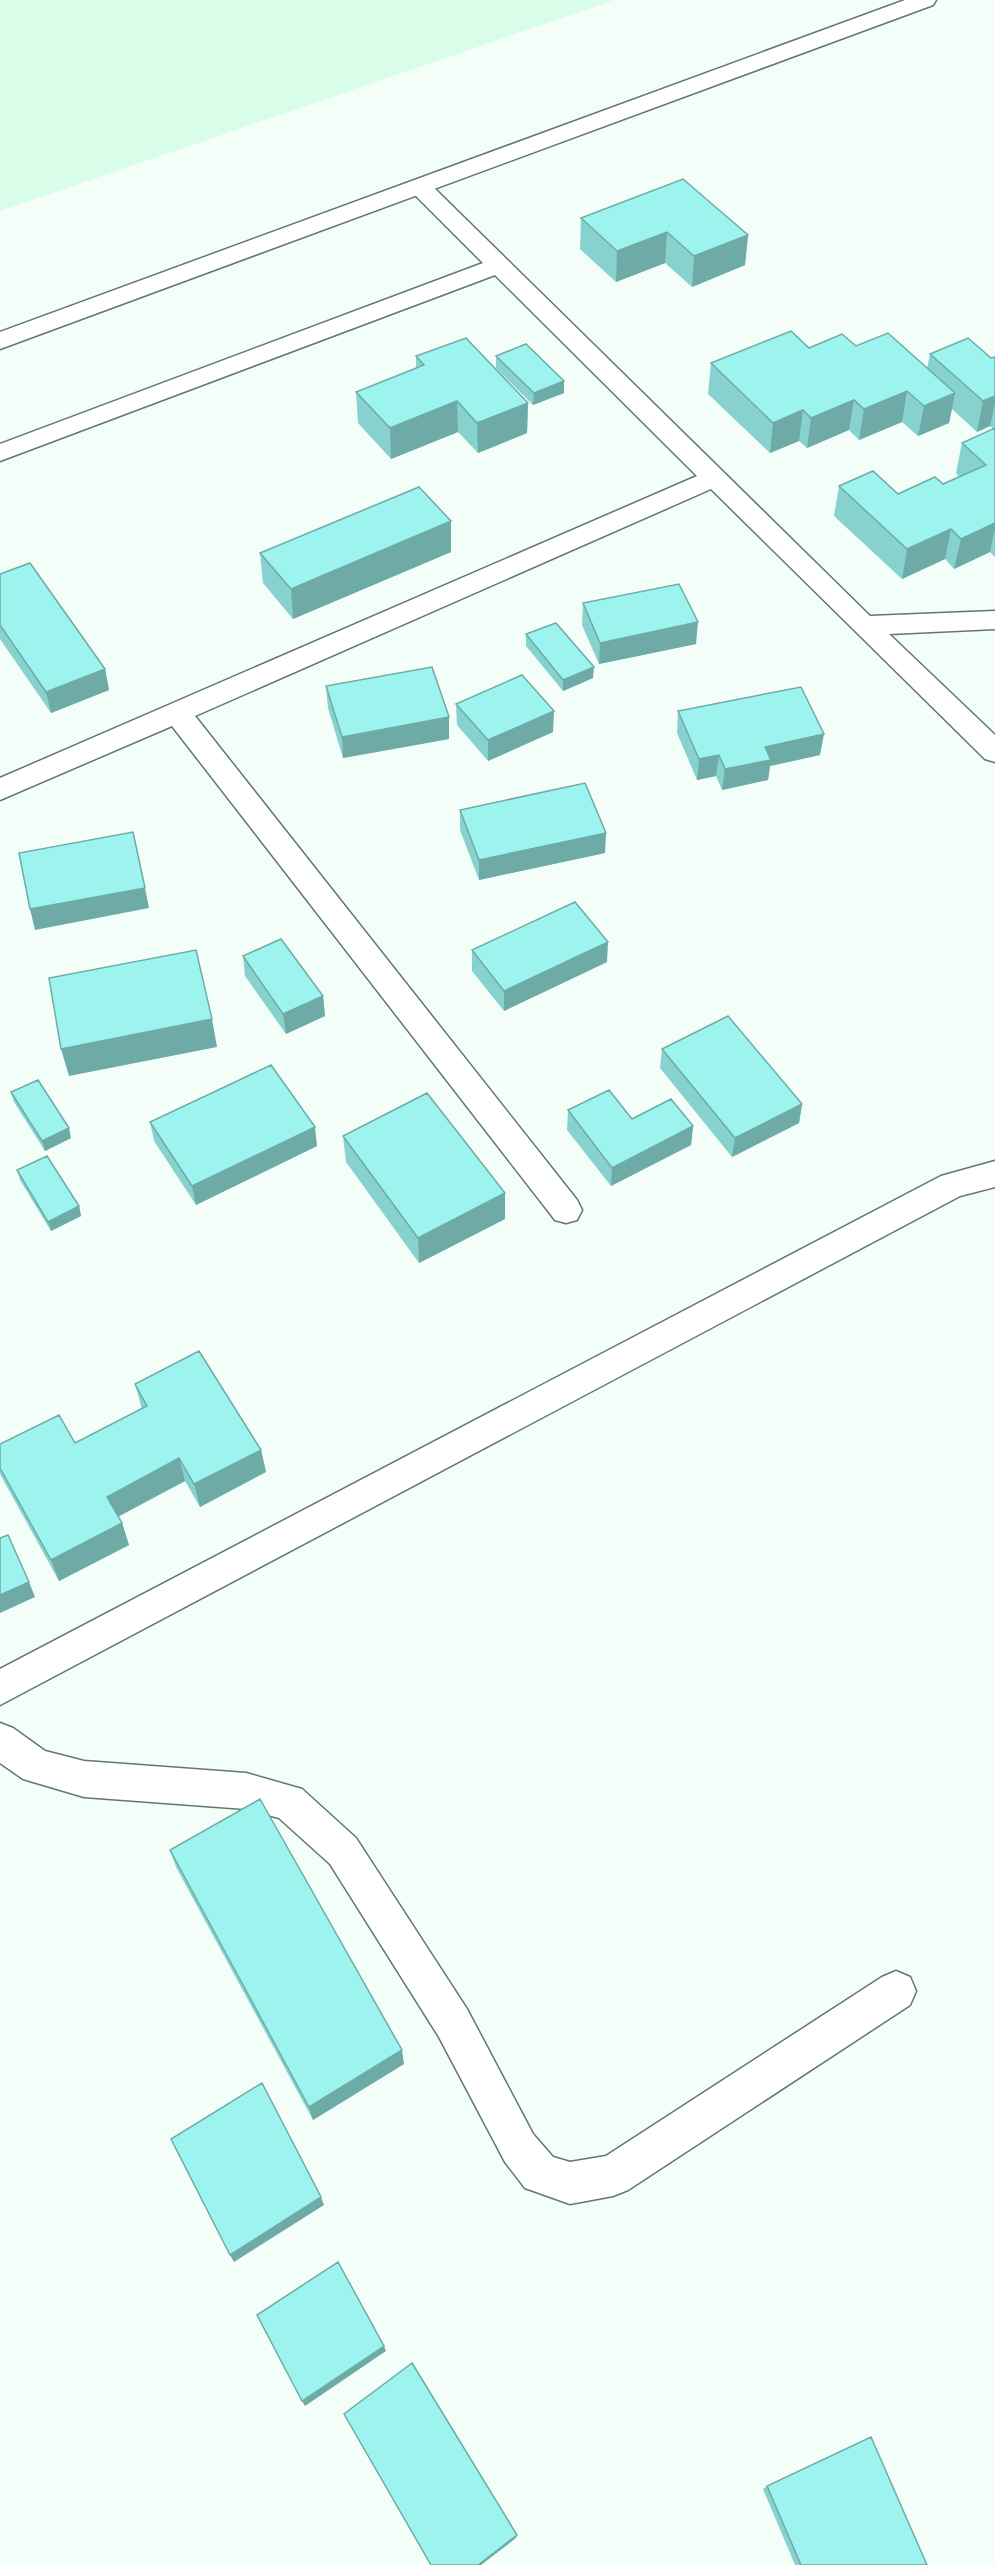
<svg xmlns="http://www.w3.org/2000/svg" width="995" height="2565" viewBox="0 0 995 2565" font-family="Ubuntu,sans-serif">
  <rect width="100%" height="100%" fill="#f2fef7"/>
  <path fill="#d8fee9" d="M0 0H614L0 211Z"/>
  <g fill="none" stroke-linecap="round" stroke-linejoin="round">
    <defs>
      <path id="minor" d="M420 180 428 182 870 616 995 611V629L889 634 995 735V762L985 759 711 489 195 716 577 1200 582 1210 577 1220 566 1223 555 1220 172 726 0 800V778L697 476 495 275 0 461V444L483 263 412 192 408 187 412 182Z
        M995 1161V1187L960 1196 0 1705V1669L941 1176Z
        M0 1723 13 1728 45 1751 84 1761 246 1773 302 1789 356 1838 467 2009 533 2134 553 2157 570 2162 606 2156 882 1977 896 1971 910 1977 916 1991 910 2005 628 2190 613 2196 570 2204 525 2188 505 2162 439 2037 330 1864 279 1818 246 1809 84 1797 23 1779 0 1763Z"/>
      <path id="tertiary" d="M905 0H936L933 5 0 349V332Z"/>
    </defs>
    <use href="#minor" stroke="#5f796b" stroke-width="3"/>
    <use href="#tertiary" stroke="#5f796b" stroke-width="3"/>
    <use href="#minor" fill="#fff" fill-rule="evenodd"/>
    <use href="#tertiary" fill="#fff" fill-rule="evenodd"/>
  </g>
  <path fill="#87d2ce" d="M581 218 748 235 745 265 692 287 665 263 616 282 580 249Z
    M856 346 927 368 930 354 991 358 995 357V557L990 552 954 569 945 559 902 579 834 516 839 486 898 494 943 484 959 477 956 473 962 443 993 429 990 426 977 432 952 409 949 423 918 436 902 422 859 440 849 430 807 448 799 441 770 453 708 394 711 363 809 348Z
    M416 356 528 403 527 433 478 453 458 432 391 459 358 423 356 392 416 369Z
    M496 356 564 381V393L533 405 496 368Z
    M451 552 293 619 263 583 260 553Z
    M0 574 105 669 109 690 51 713 0 639Z
    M583 603 696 644 599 664 582 625Z
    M526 634 593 678 563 691 526 646Z
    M326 686 449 717V739L343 758 328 708Z
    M456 704 553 732 488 761 457 725Z
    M678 711 820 755 770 766 768 780 722 790 716 776 697 780 677 733Z
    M460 810 605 853 479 880 460 830Z
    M472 950 607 962 504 1011 472 971Z
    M243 956 323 996 325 1016 286 1034 245 976Z
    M662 1049 802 1104 799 1123 732 1157 660 1068Z
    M11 1092 71 1138 45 1151 14 1102Z
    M568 1110 693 1126 691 1145 611 1186 567 1130Z
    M150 1122 317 1146 196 1205 154 1141Z
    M343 1136 505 1219 419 1263 346 1162Z
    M17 1170 79 1206 81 1216 51 1231 20 1180Z
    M135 1384 261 1450 266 1472 200 1507 185 1481 118 1516 122 1523 129 1545 59 1581 0 1474V1444L75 1443 142 1409Z
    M170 1850 404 2064 313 2120 176 1867Z
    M767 2486 927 2565H795L763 2489Z"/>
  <path fill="#6eaba7" d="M667 232 665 263 616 282 617 251Z
    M748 235 745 265 692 287 694 256Z
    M564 381V393L533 405 534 393Z
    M907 391 902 422 859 440 864 409Z
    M955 393 949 423 918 436 924 406Z
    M995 396V403L990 426 977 432 983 401Z
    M854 400 849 430 807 448 811 418Z
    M457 401 458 432 391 459 390 428Z
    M528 403 527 433 478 453 477 423Z
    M803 410 799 441 770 453 773 423Z
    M451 521V552L293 619 291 589Z
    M995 523V529L990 552 954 569 961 539Z
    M951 529 945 559 902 579 907 549Z
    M698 622 696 644 599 664 600 643Z
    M594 667 593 678 563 691V680Z
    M105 669 109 690 51 713 46 692Z
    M554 711 553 732 488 761V740Z
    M449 717V739L343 758 342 737Z
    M824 734 820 755 770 766 768 780 722 790 725 769 765 747Z
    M719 755 716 776 697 780 699 759Z
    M606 833 605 853 479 880V860Z
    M145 888 149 908 35 930 30 909Z
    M608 942 607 962 504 1011V991Z
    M323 996 325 1016 286 1034 283 1014Z
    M212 1019 217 1047 69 1076 61 1049Z
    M802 1104 799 1123 732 1157 735 1138Z
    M693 1126 691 1145 611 1186 612 1168Z
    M315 1127 317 1146 196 1205 192 1186Z
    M69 1128 71 1138 45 1151 42 1141Z
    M505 1193V1219L419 1263 418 1238Z
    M79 1206 81 1216 51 1231 48 1222Z
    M261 1450 266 1472 200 1507 194 1484Z
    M179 1458 185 1481 114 1519 107 1497Z
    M122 1523 129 1545 59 1581 51 1560Z
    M29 1582 35 1597 0 1613V1595Z
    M402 2050 404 2064 313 2120 309 2107Z
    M321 2197 324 2205 234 2262 230 2255Z
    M384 2346 386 2351 305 2406 302 2401Z
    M517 2535 516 2538 481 2565H478Z"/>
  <path fill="#9df4ef" stroke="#6eaba7" stroke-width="1.5" d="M683 179 748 235 694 256 667 232 617 251 581 218Z
    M791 331 809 348 842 334 856 346 888 333 955 393 924 406 907 391 864 409 854 400 811 418 803 410 773 423 711 363Z
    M466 338 528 403 477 423 457 401 390 428 356 392 424 365 416 356Z
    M968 338 991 358 995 357V396L983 401 930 354Z
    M526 344 564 381 534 393 496 356Z
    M995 428V523L961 539 951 529 907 549 839 486 873 471 898 494 935 477 943 484 986 465 962 443Z
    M419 487 451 521 291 589 260 553Z
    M30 563 105 669 46 692 0 625V574Z
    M679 584 698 622 600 643 583 603Z
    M556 623 594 667 563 680 526 634Z
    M432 667 449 717 342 737 326 686Z
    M522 675 554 711 488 740 456 704Z
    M801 687 824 734 765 747 771 760 725 769 719 755 699 759 678 711Z
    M585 783 606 833 479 860 460 810Z
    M133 832 145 888 30 909 19 853Z
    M575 902 608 942 504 991 472 950Z
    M281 939 323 996 283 1014 243 956Z
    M196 950 212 1019 61 1049 49 978Z
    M728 1016 802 1104 735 1138 662 1049Z
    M271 1065 315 1127 192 1186 150 1122Z
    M38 1080 69 1128 42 1141 11 1092Z
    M609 1090 632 1119 671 1099 693 1126 612 1168 568 1110Z
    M427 1093 505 1193 418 1238 343 1136Z
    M47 1156 79 1206 48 1222 17 1170Z
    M199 1351 261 1450 194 1484 179 1458 107 1497 122 1523 51 1560 0 1468V1444L59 1415 75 1443 147 1406 135 1384Z
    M8 1535 29 1582 0 1595V1538Z
    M260 1799 402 2050 309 2107 170 1850Z
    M262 2083 321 2197 230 2255 171 2139Z
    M338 2262 384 2346 302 2401 257 2315Z
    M412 2363 517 2535 478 2565H431L344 2414Z
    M871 2437 927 2565H801L767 2486Z"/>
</svg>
